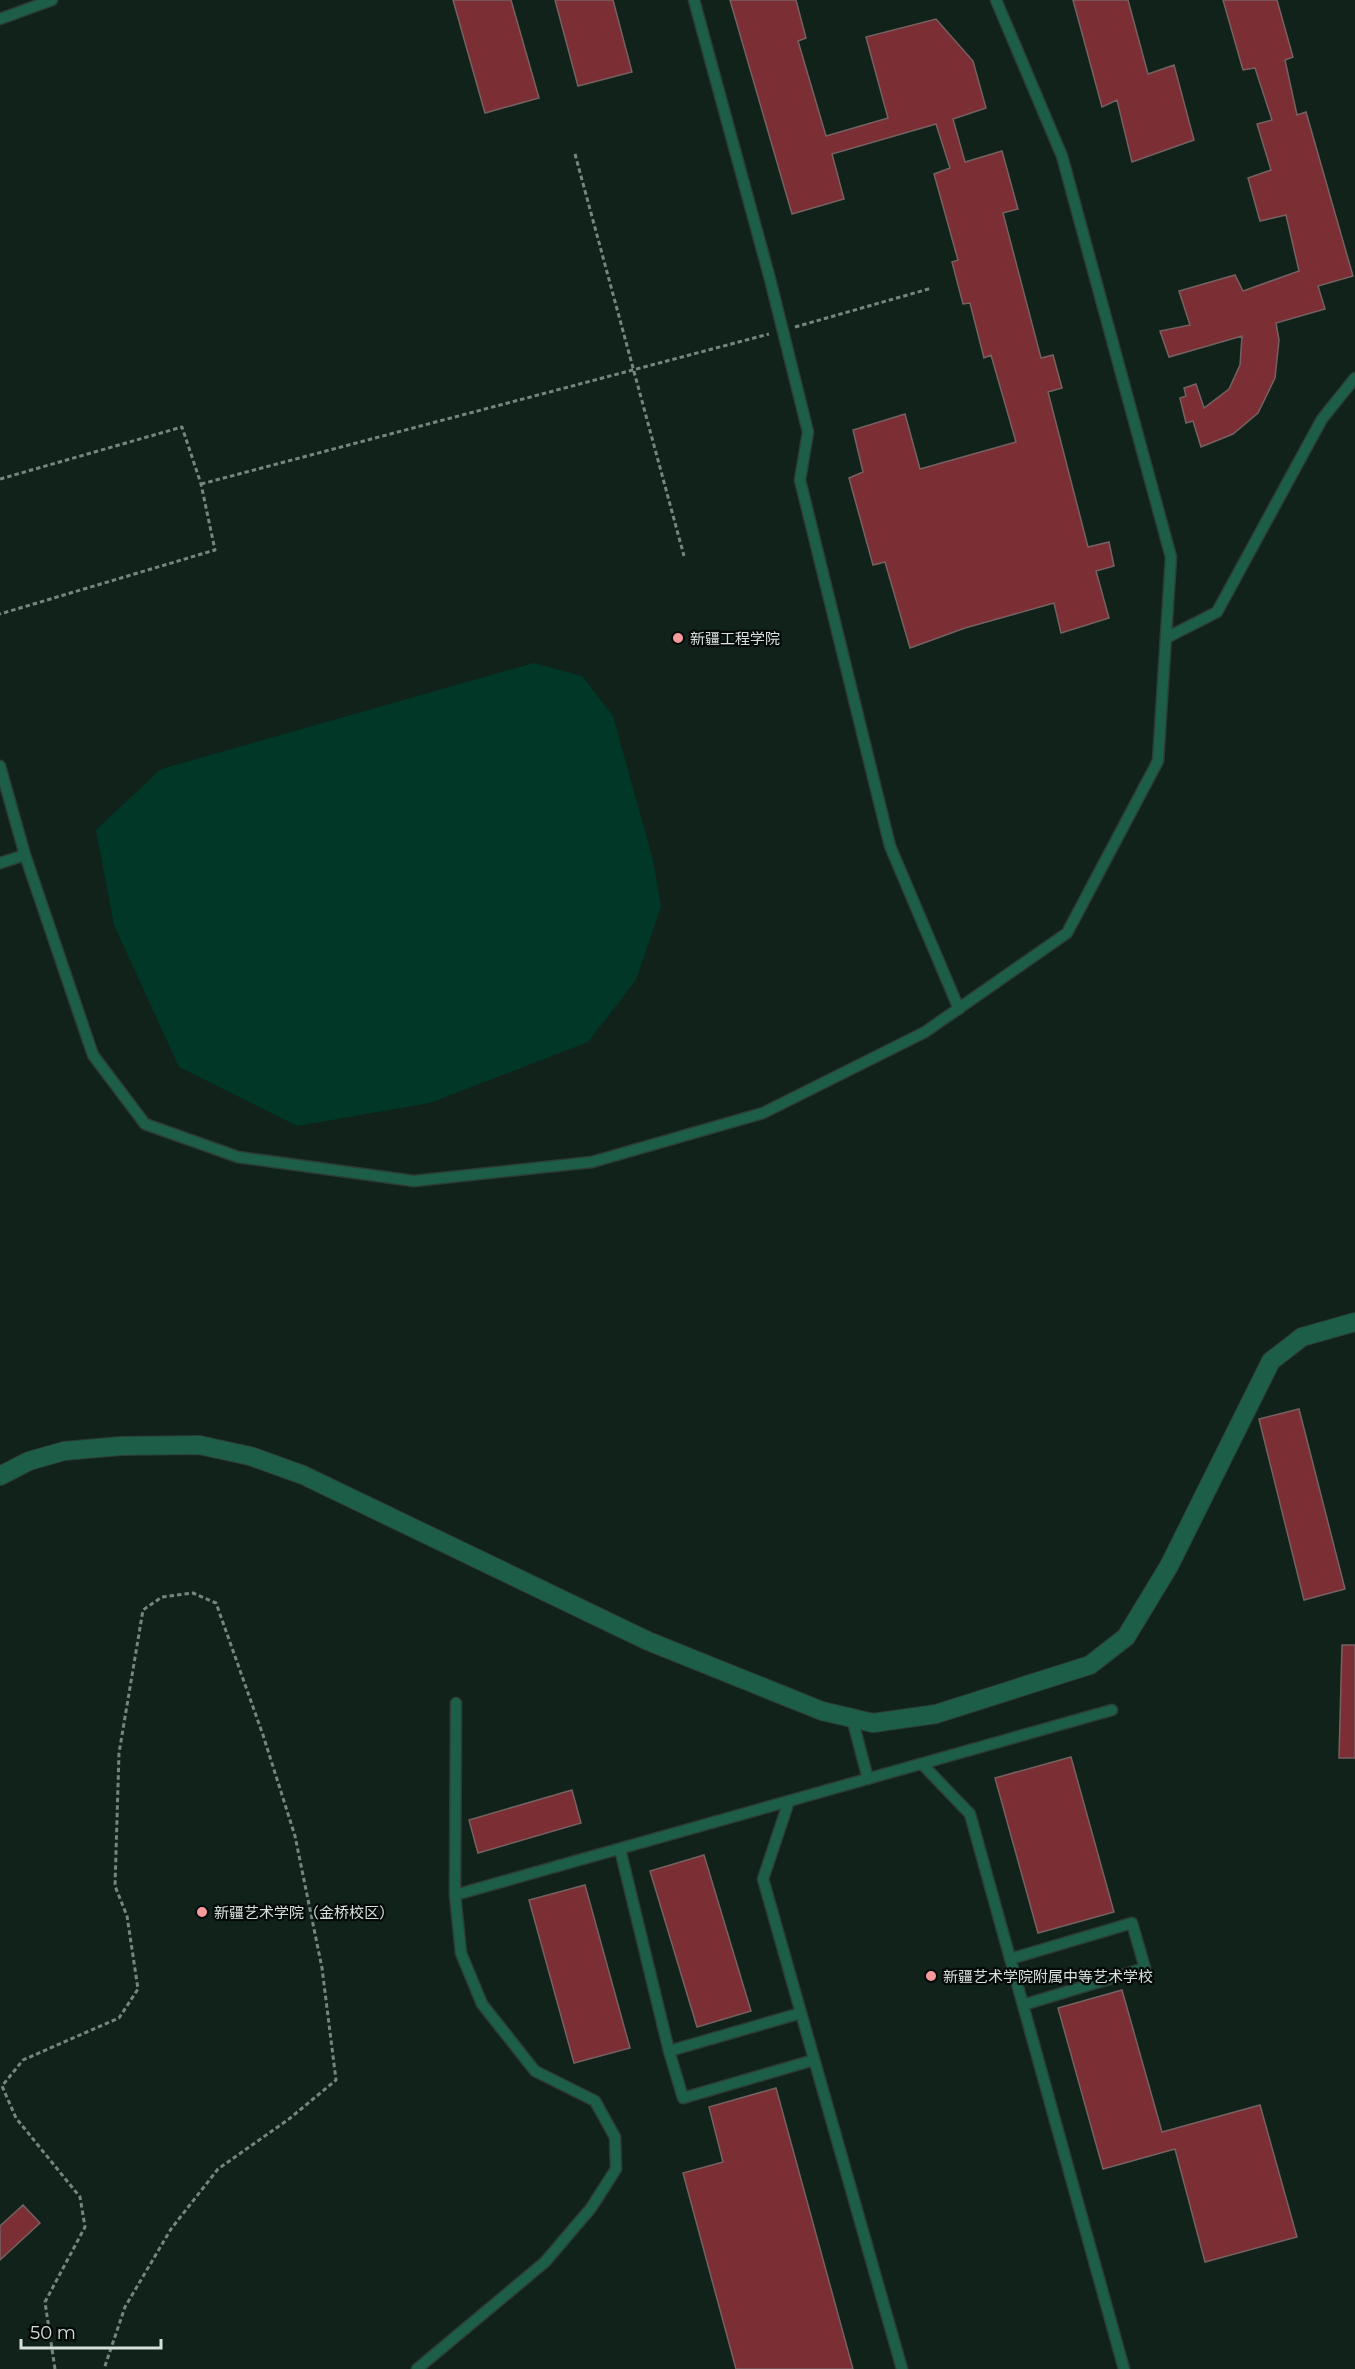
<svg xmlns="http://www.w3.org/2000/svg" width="1355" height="2369" viewBox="0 0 1355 2369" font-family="Montserrat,'Noto Sans SC',sans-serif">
  <rect width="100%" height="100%" fill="#11221b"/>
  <path fill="#003727" d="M534 663 582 676 613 716 653 860 661 906 636 980 588 1042 430 1103 297 1126 179 1067 114 925 96 830 161 769Z"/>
  <path fill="#7b2f34" stroke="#766161" stroke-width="1.5" d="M453 0H511L539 98 485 113Z
    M555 0H613L632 72 578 86Z
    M730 0H796L806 38 798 41 826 136 888 118 866 37 936 19 973 61 986 108 953 119 965 162 1002 151 1018 209 1003 213 1041 358 1053 355 1062 388 1048 392 1088 547 1109 542 1114 566 1096 571 1109 618 1061 633 1054 603 965 628 910 648 885 562 873 565 849 478 863 472 853 430 905 414 920 469 1016 442 991 355 984 358 970 303 963 304 952 262 958 260 934 174 950 168 936 124 832 154 844 199 792 214Z
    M1073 0H1128L1148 74 1174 65 1194 140 1132 162 1117 100 1102 107Z
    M1223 0H1277L1293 57 1285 60 1297 115 1306 112 1353 276 1318 286 1325 309 1276 323 1279 340 1275 378 1258 413 1233 434 1201 447 1193 421 1186 423 1180 398 1186 396 1184 388 1196 384 1204 408 1229 389 1240 365 1242 336 1169 357 1160 331 1190 325 1179 291 1235 275 1243 291 1299 271 1286 215 1260 221 1248 178 1271 170 1257 124 1272 120 1255 68 1243 70Z
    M1299 1409 1345 1589 1304 1600 1259 1419Z
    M1342 1645H1355V1758H1339Z
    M1071 1757 1114 1912 1038 1933 995 1778Z
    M572 1790 581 1823 478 1853 469 1820Z
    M704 1855 751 2011 697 2027 650 1871Z
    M585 1885 630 2048 574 2063 529 1900Z
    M1122 1990 1162 2132 1260 2105 1297 2237 1205 2262 1175 2149 1103 2169 1058 2008Z
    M776 2088 853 2369H736L683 2173 723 2162 709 2107Z
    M23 2205 40 2223 0 2260V2226Z"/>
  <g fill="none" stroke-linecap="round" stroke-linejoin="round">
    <defs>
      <path id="lane" d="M694 0 770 279 808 432 800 480 890 846 959 1009
        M0 19 52 0
        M1166 638 1217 612 1322 419 1355 378
        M0 766 25 855 93 1055 145 1124 238 1157 414 1181 592 1162 763 1113 925 1032 1067 933 1158 761 1171 557 1062 156 996 0
        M0 863 25 855
        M852 1718 868 1779
        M922 1764 970 1814 1124 2369
        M789 1801 763 1879 902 2369
        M620 1849 669 2051
        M455 1895 1112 1710
        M1010 1959 1132 1923 1145 1968 1023 2005
        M801 2013 669 2051 683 2098 814 2060
        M417 2369 545 2262 591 2208 616 2169 615 2137 595 2101 535 2071 482 2004 461 1953 455 1895 456 1703"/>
      <path id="street" d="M0 1476 29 1461 64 1451 121 1446 199 1445 250 1456 303 1475 648 1641 822 1711 873 1723 936 1714 1090 1665 1126 1637 1169 1566 1271 1361 1302 1337 1355 1322"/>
    </defs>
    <use href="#lane" stroke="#2c3d36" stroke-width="13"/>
    <use href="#street" stroke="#2c3d36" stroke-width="20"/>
    <path stroke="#77857f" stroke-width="3" stroke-dasharray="4.5 3" stroke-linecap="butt" d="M575 154 684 556
      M795 327 932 288
      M0 479 182 427 201 484 215 550 0 614
      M201 484 769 334
      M55 2369 45 2302 85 2227 80 2197 16 2118 2 2086 23 2060 119 2018 138 1989 127 1916 115 1886 119 1753 143 1610 162 1597 193 1593 216 1603 263 1735 295 1836 322 1968 336 2080 289 2119 218 2169 171 2229 125 2307 104 2369"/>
    <use href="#lane" stroke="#1d5e48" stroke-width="10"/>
    <use href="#street" stroke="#1d5e48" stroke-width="18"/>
  </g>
  <g fill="#f59b9c" stroke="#040a07" stroke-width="2">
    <circle cx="678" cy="638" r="6"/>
    <circle cx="202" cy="1912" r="6"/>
    <circle cx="931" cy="1976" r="6"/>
  </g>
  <g text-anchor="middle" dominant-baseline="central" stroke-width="4.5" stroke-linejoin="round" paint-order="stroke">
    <g font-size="15" fill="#d5e0db" stroke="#040a07" text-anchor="start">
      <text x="690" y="638">新疆工程学院</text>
      <text x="214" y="1912">新疆艺术学院（金桥校区）</text>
      <text x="943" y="1976">新疆艺术学院附属中等艺术学校</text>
    </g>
  </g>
  <path d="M21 2339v9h140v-9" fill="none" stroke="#d5e0db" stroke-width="3"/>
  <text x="30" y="2339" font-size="18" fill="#d5e0db" stroke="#040a07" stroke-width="4.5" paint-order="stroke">50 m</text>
</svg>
